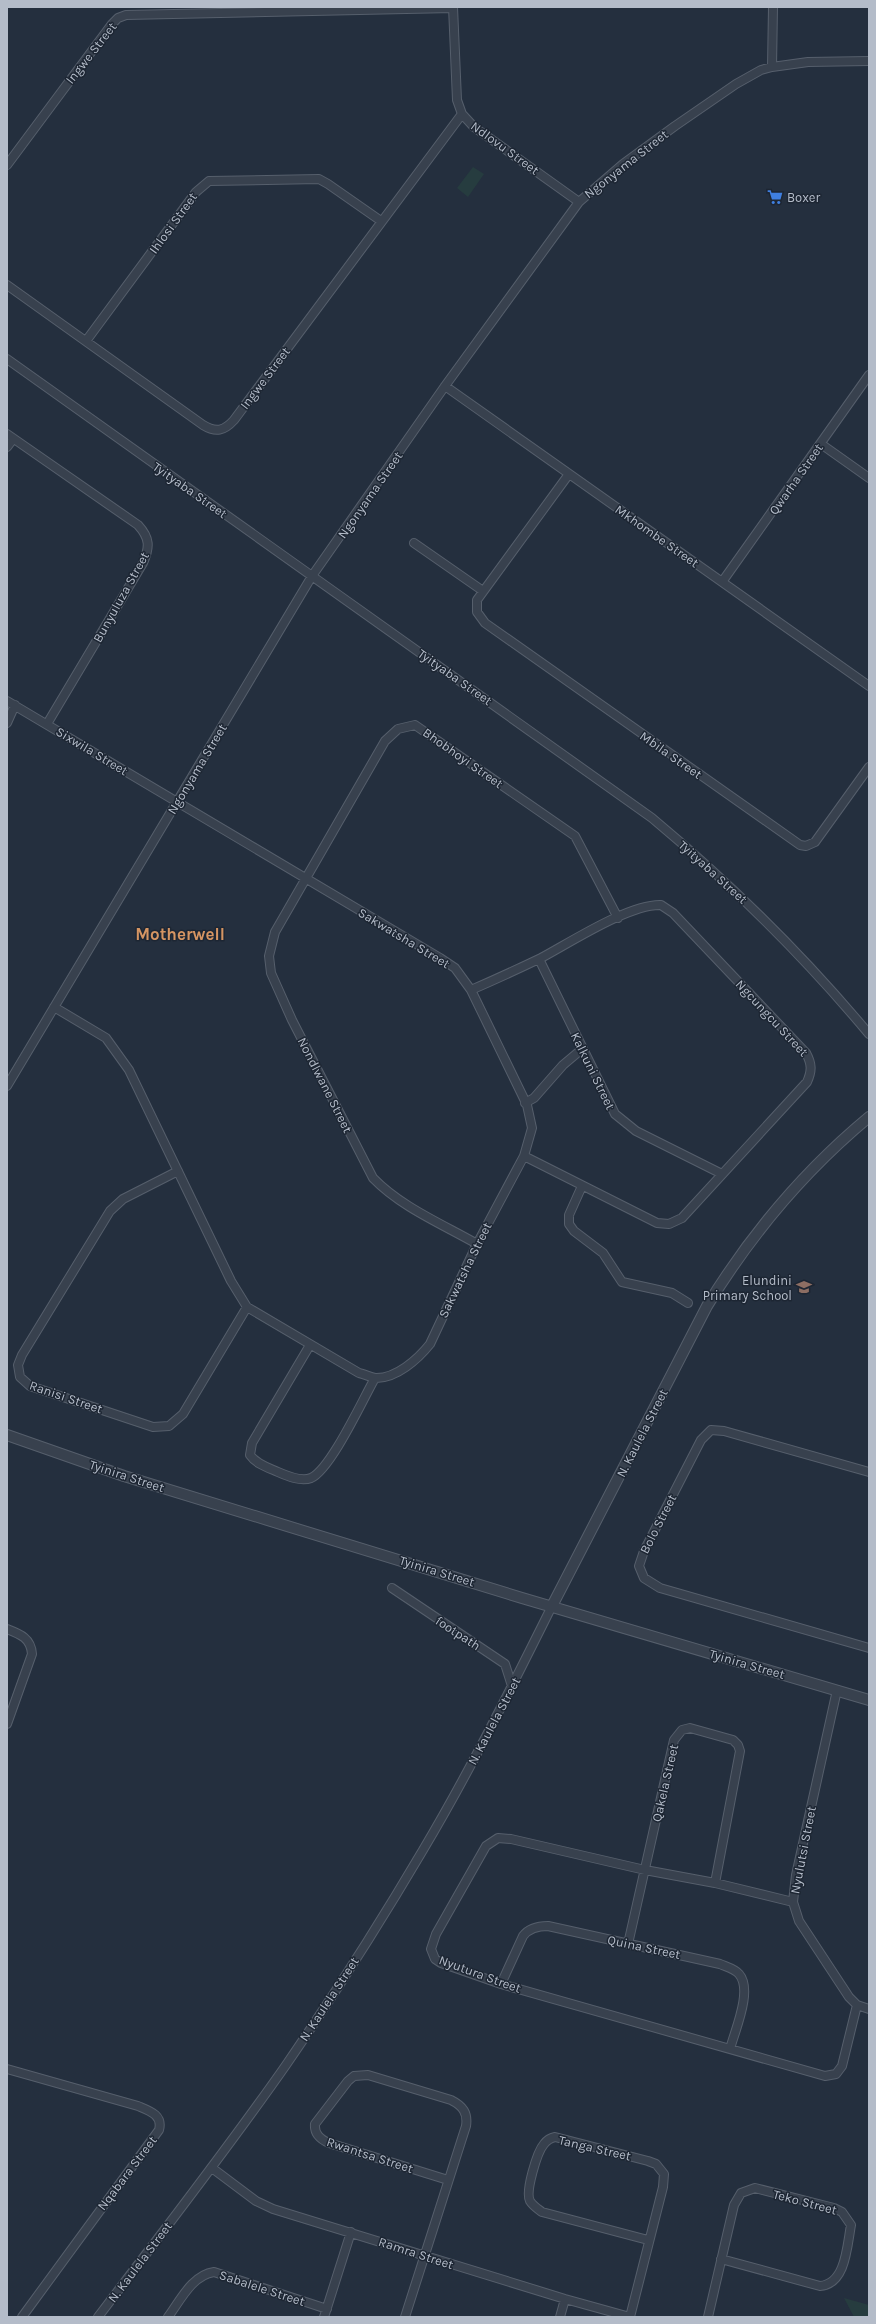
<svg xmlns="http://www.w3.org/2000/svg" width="876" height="2324" viewBox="0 0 876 2324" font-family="Karla,sans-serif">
  <rect width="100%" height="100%" fill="#242f3e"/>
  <path fill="#263c3f" d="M473 167 484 174 468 197 457 188Z
    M844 2298 869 2305V2317H854Z"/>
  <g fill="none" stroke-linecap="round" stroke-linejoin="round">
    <defs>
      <path id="minor" d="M453 7 457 100 462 114 474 127 579 202
        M772 67 773 7
        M7 165 112 24 118 18 126 15 453 8
        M7 285 203 425C216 433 224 431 234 420L462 114
        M86 341 196 192 209 181 319 179 328 184 381 221
        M7 359 652 818C731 884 803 955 869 1034
        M445 386 869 686
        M7 434 138 525C150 538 150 547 143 563L47 724
        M821 444 869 478
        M7 447 13 439
        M569 474 477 600V612L485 623 800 845 806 846 815 842 869 767
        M414 543 483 591
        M722 582 869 375
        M7 701 440 958 455 968 471 990 527 1105 532 1128 524 1156 477 1244 430 1344C418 1359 396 1379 375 1378 370 1377 364 1374 359 1373L247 1307 231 1281 129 1070 106 1038 54 1007
        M7 723 15 705
        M539 959 615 1114 636 1131 722 1174
        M471 990C494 980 518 969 541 958 571 942 629 904 661 905L673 913 806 1053C812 1064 812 1071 807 1082L682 1218 669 1224 657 1223 524 1156
        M7 1086 312 576 445 386 579 202 623 164 675 126 736 84 761 70 772 67 808 62 869 61
        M525 1103 534 1098 563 1065 582 1049
        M178 1171 123 1199 110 1211 22 1355 18 1365 20 1377 30 1386 153 1427 169 1426 183 1414 247 1307
        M582 1186 569 1215V1224L574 1231 603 1253 622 1282 672 1293 688 1303
        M477 1244C442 1224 401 1207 373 1178L292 1020 271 973 269 956 275 932 385 741 398 729 415 725 575 836 618 918
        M310 1345 252 1443 250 1455C256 1464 269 1468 278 1472 287 1476 301 1482 311 1478 331 1469 363 1399 375 1378
        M869 1472 724 1431 711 1430 701 1440 644 1551 639 1566 644 1578 660 1588 869 1648
        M392 1588 505 1664 512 1686
        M7 1629C20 1634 31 1638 32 1654L7 1724
        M837 1690 796 1875 793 1902 799 1921 849 1997 857 2005 869 2009
        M793 1902 715 1883 645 1870 511 1839 498 1838 486 1846 436 1934 431 1949 435 1959 441 1963 501 1984 825 2076 836 2074 842 2066 857 2005
        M628 1944 674 1740 682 1730 690 1728 733 1740 738 1745 740 1751 715 1883
        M501 1984 523 1936C529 1928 538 1926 548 1926L720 1964C727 1967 735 1969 739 1974 753 1990 735 2030 730 2049
        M7 2069 138 2106C150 2111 163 2115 159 2130L22 2317
        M212 2168 256 2201 273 2209 565 2299 630 2317
        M98 2317C161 2234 226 2151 286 2065 334 1995 380 1923 423 1850 470 1771 511 1688 552 1606
        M168 2317C180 2301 192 2275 214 2272L327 2309
        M324 2317 351 2232
        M405 2317 466 2126C468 2113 463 2106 451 2100L368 2075 354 2076 348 2081 315 2124C314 2134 320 2139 329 2143L448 2180
        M560 2317 565 2299
        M630 2317 663 2187 664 2174 656 2164 648 2161 555 2137C550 2138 547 2140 544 2144 537 2152 525 2192 530 2201 533 2206 538 2209 542 2212L648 2240
        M708 2317 734 2205 741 2193 755 2188 834 2208 842 2212 851 2225C847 2246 846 2284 820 2286L721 2259"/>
      <path id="tertiary" d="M7 1435 124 1476 522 1598 869 1700
        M552 1606 707 1306C751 1234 804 1171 869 1117"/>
    </defs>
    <use href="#minor" stroke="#565f6c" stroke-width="10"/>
    <use href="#tertiary" stroke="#565f6c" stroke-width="12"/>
    <use href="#minor" stroke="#38414e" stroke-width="8"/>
    <use href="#tertiary" stroke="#38414e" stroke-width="10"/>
  </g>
  <defs>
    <symbol id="supermarket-bare" viewBox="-9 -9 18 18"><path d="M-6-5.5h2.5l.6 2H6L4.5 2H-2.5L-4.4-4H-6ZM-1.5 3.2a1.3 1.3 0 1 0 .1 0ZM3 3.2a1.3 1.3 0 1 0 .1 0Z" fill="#3f7fe0" stroke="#1d2633" stroke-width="2.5" paint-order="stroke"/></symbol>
    <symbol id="school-bare" viewBox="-9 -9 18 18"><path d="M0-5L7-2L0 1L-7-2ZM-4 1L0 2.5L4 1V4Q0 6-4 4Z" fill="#8d6e63" stroke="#1d2633" stroke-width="2.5" paint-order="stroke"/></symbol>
  </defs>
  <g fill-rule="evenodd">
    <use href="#supermarket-bare" x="764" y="186" width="22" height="22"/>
    <use href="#school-bare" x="793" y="1276" width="22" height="22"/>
  </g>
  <g text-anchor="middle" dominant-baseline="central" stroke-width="3" stroke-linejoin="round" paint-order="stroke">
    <g font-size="13" fill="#b4bcc9" stroke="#1d2633">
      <text transform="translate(91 53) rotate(-52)">Ingwe Street</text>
      <text transform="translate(505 148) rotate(36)">Ndlovu Street</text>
      <text transform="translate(626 164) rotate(-38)">Ngonyama Street</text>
      <text transform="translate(173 223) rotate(-54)">Ihlosi Street</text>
      <text transform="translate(265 378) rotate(-53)">Ingwe Street</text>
      <text transform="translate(796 479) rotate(-55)">Qwarha Street</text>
      <text transform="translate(190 490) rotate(35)">Tyityaba Street</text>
      <text transform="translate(370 495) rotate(-55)">Ngonyama Street</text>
      <text transform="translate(657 536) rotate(35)">Mkhombe Street</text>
      <text transform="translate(121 597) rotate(-61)">Bunyuluza Street</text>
      <text transform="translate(455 677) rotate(35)">Tyityaba Street</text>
      <text transform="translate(92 751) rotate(31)">Sixwila Street</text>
      <text transform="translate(671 755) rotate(35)">Mbila Street</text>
      <text transform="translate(463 758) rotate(35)">Bhobhoyi Street</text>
      <text transform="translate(197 769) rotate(-59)">Ngonyama Street</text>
      <text transform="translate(713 872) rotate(42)">Tyityaba Street</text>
      <text transform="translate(404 938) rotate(31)">Sakwatsha Street</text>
      <text transform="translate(772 1018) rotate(47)">Ngcungcu Street</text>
      <text transform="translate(593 1071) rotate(64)">Kalkuni Street</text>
      <text transform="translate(325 1085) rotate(63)">Nondlwane Street</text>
      <text transform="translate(465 1270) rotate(-64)">Sakwatsha Street</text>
      <text transform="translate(66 1397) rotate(19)">Ranisi Street</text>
      <text transform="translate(642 1433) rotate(-63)">N. Kaulela Street</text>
      <text transform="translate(127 1476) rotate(18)">Tyinira Street</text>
      <text transform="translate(658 1524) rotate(-63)">Bolo Street</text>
      <text transform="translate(437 1571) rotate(17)">Tyinira Street</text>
      <text transform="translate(458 1633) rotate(33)">footpath</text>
      <text transform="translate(747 1664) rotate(16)">Tyinira Street</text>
      <text transform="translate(494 1721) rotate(-62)">N. Kaulela Street</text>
      <text transform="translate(665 1783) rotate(-77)">Qakela Street</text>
      <text transform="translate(803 1850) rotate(-79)">Nyulutsi Street</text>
      <text transform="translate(644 1947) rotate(12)">Quina Street</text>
      <text transform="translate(480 1974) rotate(20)">Nyutura Street</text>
      <text transform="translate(329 1999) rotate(-57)">N. Kaulela Street</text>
      <text transform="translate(595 2148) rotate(13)">Tanga Street</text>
      <text transform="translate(370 2155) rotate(18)">Rwantsa Street</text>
      <text transform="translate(127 2173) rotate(-53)">Nqabara Street</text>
      <text transform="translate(805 2202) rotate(15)">Teko Street</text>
      <text transform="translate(416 2253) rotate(18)">Ramra Street</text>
      <text transform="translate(140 2262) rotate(-53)">N. Kaulela Street</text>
      <text transform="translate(262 2288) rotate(18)">Sabalele Street</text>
    </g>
    <g font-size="13" fill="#b4bcc9" stroke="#1d2633" text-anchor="start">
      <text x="787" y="197">Boxer</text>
      <text x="792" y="1280" text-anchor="end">Elundini<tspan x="792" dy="15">Primary School</tspan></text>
    </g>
    <g font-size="17" font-weight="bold" fill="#d59563" stroke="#1d2633">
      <text x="180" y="934">Motherwell</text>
    </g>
  </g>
  <rect width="876" height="2324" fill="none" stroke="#b4bcc9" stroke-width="16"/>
</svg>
